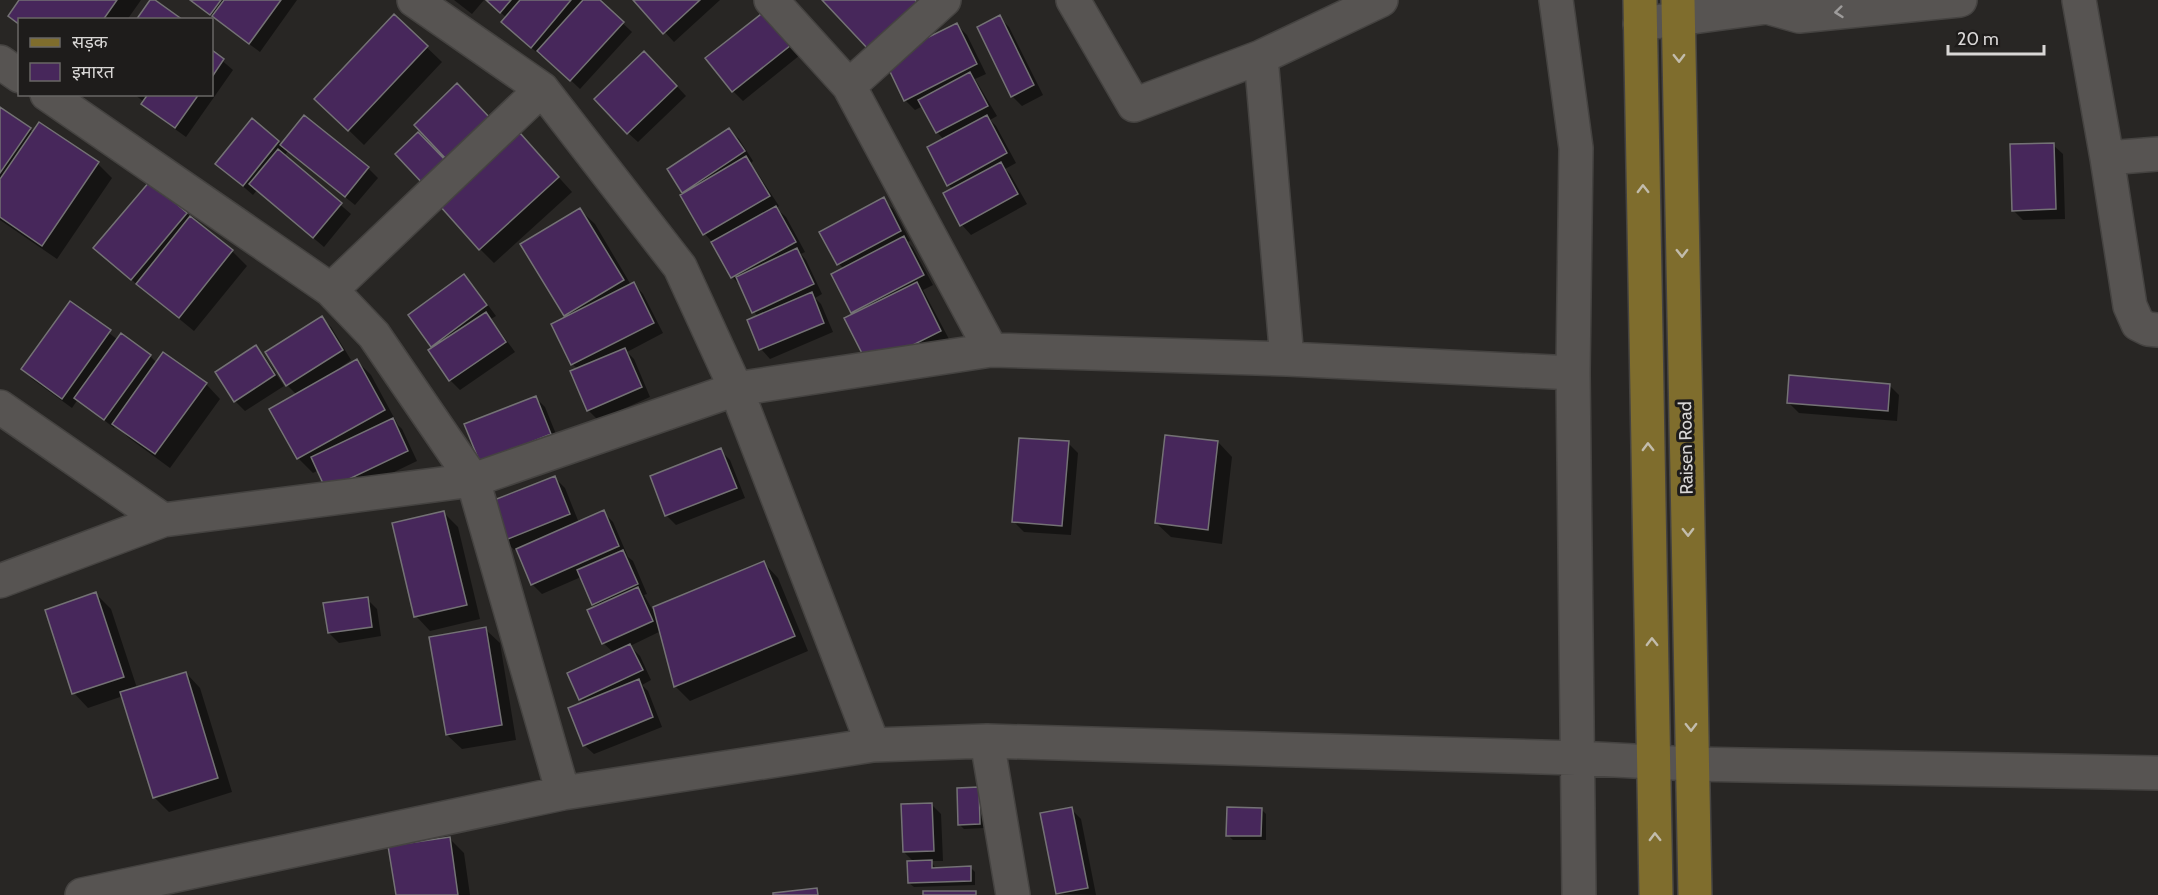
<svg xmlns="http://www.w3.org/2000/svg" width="2158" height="895" viewBox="0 0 2158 895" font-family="Cabin,'Noto Sans Devanagari',sans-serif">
  <rect width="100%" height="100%" fill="#282624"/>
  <path fill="#0007" d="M21 0H141L127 20H20V26L10 16Z
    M189 0H297L260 52Z
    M454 0H484L472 14Z
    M486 0H598L632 32 580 89 543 54 541 56 513 32 507 18Z
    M635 0H720L674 42Z
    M825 0H914L930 18 888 58 957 25 967 35 986 74 975 79 997 116 990 120 996 126 1016 163 1005 169 1010 174 1027 204 971 235 962 225 953 189 948 185 944 140 937 132 923 106 915 110 905 100 886 60Z
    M769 9 805 51 743 101 733 91Z
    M394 16 442 62 364 145 331 113Z
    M999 17 1009 27 1043 95 1022 106 1012 96Z
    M212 52 233 70 186 137 153 113 143 104 144 102 134 94H212Z
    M654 62 686 96 638 142 628 133Z
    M0 108 33 132 98 164 112 178 57 259 0 220Z
    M729 130 739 139 753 161 751 163 779 206 776 208 786 217 805 252 801 254 806 260 822 294 815 298 821 304 833 332 770 359 761 349 759 317 754 312 741 286 732 277 713 243 705 234 682 196 685 194 669 170Z
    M278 142 282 145 368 168 378 178 355 205 288 151 284 156 351 214 324 247 257 190 253 195 217 164Z
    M2053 145 2063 154 2065 219 2023 220 2013 210Z
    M534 150 572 192 494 263 480 249Z
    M150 183 232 251 247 266 194 331 105 258Z
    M883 199 893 209 910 241 908 242 913 248 933 285 923 290 950 341 880 375 853 312 844 269 839 264Z
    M580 210 595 224 631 285 634 284 643 294 663 333 627 352 634 359 650 397 598 420 588 410 578 369 572 364 567 317 565 315Z
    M464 276 473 285 496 316 491 319 515 352 460 390 450 380 432 346Z
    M71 303 118 340 150 356 157 363 206 384 220 399 170 468 129 438 116 425 114 428 78 399 72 408 32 379 23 369Z
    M321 318 331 327 351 360 341 367 343 369 357 361 371 375 398 425 402 429 417 461 338 499 319 470 313 473 298 458 271 409 297 395 287 385Z
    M255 347 265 357 284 386 245 411 235 401Z
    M1889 385 1899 395 1897 421 1799 413 1789 403Z
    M535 397 545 407 560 444 491 472Z
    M1218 442 1232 457 1222 544 1171 537 1156 523Z
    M1068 443 1078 453 1071 535 1024 532 1014 522Z
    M720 450 730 460 745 498 676 525 667 516 652 477Z
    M555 478 565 488 579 523 603 512 613 522 628 557 633 561 647 594 644 595 652 609 764 563 778 578 808 651 690 701 675 686 661 631 630 646 640 656 651 680 642 685 648 691 662 727 594 754 584 745V703L580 699 614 653 603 643 597 608 593 604 581 577 542 594 532 584 517 548 514 550 505 540Z
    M444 513 458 527 480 619 430 631 416 616Z
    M96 594 111 609 137 688 186 673 200 688 232 792 169 812 154 797 123 696 88 708 74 693Z
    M367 599 377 609 381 636 339 643 329 633Z
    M485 629 500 643 516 740 462 749 447 735Z
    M959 789 983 793 984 828 964 829 959 824Z
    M931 804 941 814 943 861H931L936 869 970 867 975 872V885L914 887 909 883 914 862 904 852Z
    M1071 809 1081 819 1096 895 1058 894Z
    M1261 809 1266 814V840H1233L1228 835Z
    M449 838 464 853 470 895H397Z"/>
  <path fill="#47275b" stroke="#747275" stroke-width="1.5" d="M19 0H117L103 20H20V25L8 16Z
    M150 0H155L183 20H136Z
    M190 0H221L210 15Z
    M224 0H281L249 44 212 16Z
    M486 0H511L500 13Z
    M520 0H571L531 48 501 22Z
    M583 0H600L624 22 570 81 537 51Z
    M633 0H700L663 34Z
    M822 0H915L917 2 868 49Z
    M770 7 796 41 732 92 705 58Z
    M394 14 428 46 348 131 314 99Z
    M1000 15 1034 85 1011 97 977 27Z
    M957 23 977 64 904 101 884 59Z
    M212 50 224 59 212 77Z
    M644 51 677 86 627 134 594 99Z
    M970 72 988 106 936 133 918 100Z
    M457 83 491 119 448 161 414 125Z
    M148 94H199L175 128 141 104Z
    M0 107 31 128 0 173Z
    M304 115 369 167 345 197 280 145Z
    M987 115 1007 153 947 186 927 147Z
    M252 118 279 141 243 186 215 164Z
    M39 122 99 162 42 246 0 217V179Z
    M729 128 745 151 682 193 667 169Z
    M418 132 449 164 425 186 395 154Z
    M520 133 559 177 479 250 440 206Z
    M2054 143 2056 209 2012 211 2010 144Z
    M278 149 342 203 313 238 249 184Z
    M746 156 770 196 703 235 680 195Z
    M1001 162 1018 194 960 226 943 193Z
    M150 181 187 213 131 280 93 248Z
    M884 197 901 231 837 265 819 232Z
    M776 206 796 242 731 278 711 242Z
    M580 208 624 280 564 316 520 244Z
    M190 216 233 250 179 318 136 284Z
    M904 236 924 275 851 313 831 274Z
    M797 248 814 284 752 313 736 277Z
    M464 274 487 305 431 347 408 315Z
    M634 282 654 323 571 365 551 324Z
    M917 282 941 331 869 367 844 318Z
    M812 292 824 323 759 350 747 320Z
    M70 301 111 330 62 399 21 369Z
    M486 312 506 342 449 381 428 350Z
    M322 316 343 350 286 386 265 352Z
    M121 333 151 355 104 420 74 398Z
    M256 345 275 375 234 402 215 372Z
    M625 348 642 387 587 411 570 371Z
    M163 352 207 383 155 454 112 424Z
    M357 359 385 410 297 459 269 409Z
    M1789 375 1890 384 1888 411 1787 403Z
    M536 396 551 434 480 463 464 424Z
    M393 418 408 451 326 490 311 457Z
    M1165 435 1218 441 1208 530 1155 523Z
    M1019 438 1069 441 1062 526 1012 522Z
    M721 448 737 488 665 516 650 476Z
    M555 476 570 514 503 541 489 502Z
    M604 510 619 546 531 585 516 549Z
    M444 511 467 605 414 617 392 523Z
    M623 550 638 584 592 605 577 570Z
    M764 561 795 636 674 687 653 607Z
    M638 587 653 621 602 644 587 610Z
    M96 592 124 677 72 694 45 610Z
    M368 597 372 627 328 633 323 603Z
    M486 627 502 725 446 735 429 637Z
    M630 644 643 670 579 700 567 673Z
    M186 672 218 778 153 798 120 692Z
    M639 679 653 717 583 746 568 708Z
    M979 787 980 824 958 825 957 788Z
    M932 803 934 851 903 852 901 804Z
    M1072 807 1088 888 1056 894 1040 813Z
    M1227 807 1262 808 1261 836H1226Z
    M450 837 458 895H396L388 846Z
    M932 860V868L971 866V881L908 883 907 861Z
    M817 888 818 895H773V893Z
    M923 891H976V895H923Z"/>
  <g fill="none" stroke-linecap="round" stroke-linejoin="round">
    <defs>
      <path id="street" d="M414 0 542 89 680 267 736 389 873 745
        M771 0 849 86 991 350
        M1073 0 1134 105 1261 57 1381 0
        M1556 0 1576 148 1573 373 1579 895
        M2079 0 2107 158 2130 306 2138 324 2148 329 2158 330
        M1640 24 1767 7 1799 16 1960 0
        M1261 57 1287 359
        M0 62 20 76
        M849 86 944 0
        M47 94 331 290 374 335 473 480 563 793
        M2107 158 2158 154
        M331 290 542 89
        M0 407 163 520
        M0 581 163 520 473 480 736 389 991 350 1287 359 1573 373
        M987 741 1013 895
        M82 895 563 793 873 745 987 741 1576 758 1692 764 2158 773"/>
      <path id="primary" d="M1640 0 1656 895
        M1678 0 1695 895"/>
    </defs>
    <use href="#street" stroke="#454341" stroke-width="36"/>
    <use href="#primary" stroke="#454341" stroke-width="36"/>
    <use href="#street" stroke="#575452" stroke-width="33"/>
    <use href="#primary" stroke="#7f6d2d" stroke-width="33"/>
  </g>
  <defs><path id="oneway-chevron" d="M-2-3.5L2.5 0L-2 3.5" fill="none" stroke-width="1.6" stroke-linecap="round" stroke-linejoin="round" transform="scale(1.5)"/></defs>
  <use stroke="#9e9c9b" href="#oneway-chevron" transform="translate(1839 12) rotate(174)"/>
  <g stroke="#c2bcac">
    <use href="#oneway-chevron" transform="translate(1679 58) rotate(89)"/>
    <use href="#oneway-chevron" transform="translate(1643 189) rotate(-91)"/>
    <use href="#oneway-chevron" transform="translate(1682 253) rotate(89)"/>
    <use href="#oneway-chevron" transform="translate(1648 447) rotate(-91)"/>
    <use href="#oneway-chevron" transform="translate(1688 532) rotate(89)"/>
    <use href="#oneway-chevron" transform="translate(1652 642) rotate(-91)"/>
    <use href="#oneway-chevron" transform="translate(1691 727) rotate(89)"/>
    <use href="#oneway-chevron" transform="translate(1655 837) rotate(-91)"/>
  </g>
  <g text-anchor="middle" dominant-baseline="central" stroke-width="6" stroke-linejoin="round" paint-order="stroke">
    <g font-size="18" fill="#d9d7d6" stroke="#1e1c1b">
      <text transform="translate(1686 448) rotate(-91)">Raisen Road</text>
    </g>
  </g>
  <rect x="18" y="18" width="195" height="78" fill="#1e1c1b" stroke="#696766" stroke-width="1.5"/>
  <rect x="30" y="38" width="30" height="9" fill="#7f6d2d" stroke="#696766" stroke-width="1.5"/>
  <text x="72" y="48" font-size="18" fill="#d9d7d6">सड़क</text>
  <rect x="30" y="63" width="30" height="18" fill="#47275b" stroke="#696766" stroke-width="1.5"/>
  <text x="72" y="78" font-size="18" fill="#d9d7d6">इमारत</text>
  <path d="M1948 45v9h96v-9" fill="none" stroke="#d9d7d6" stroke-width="3"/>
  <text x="1957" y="45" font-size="18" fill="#d9d7d6" stroke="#1e1c1b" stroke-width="4.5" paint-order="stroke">20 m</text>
</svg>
